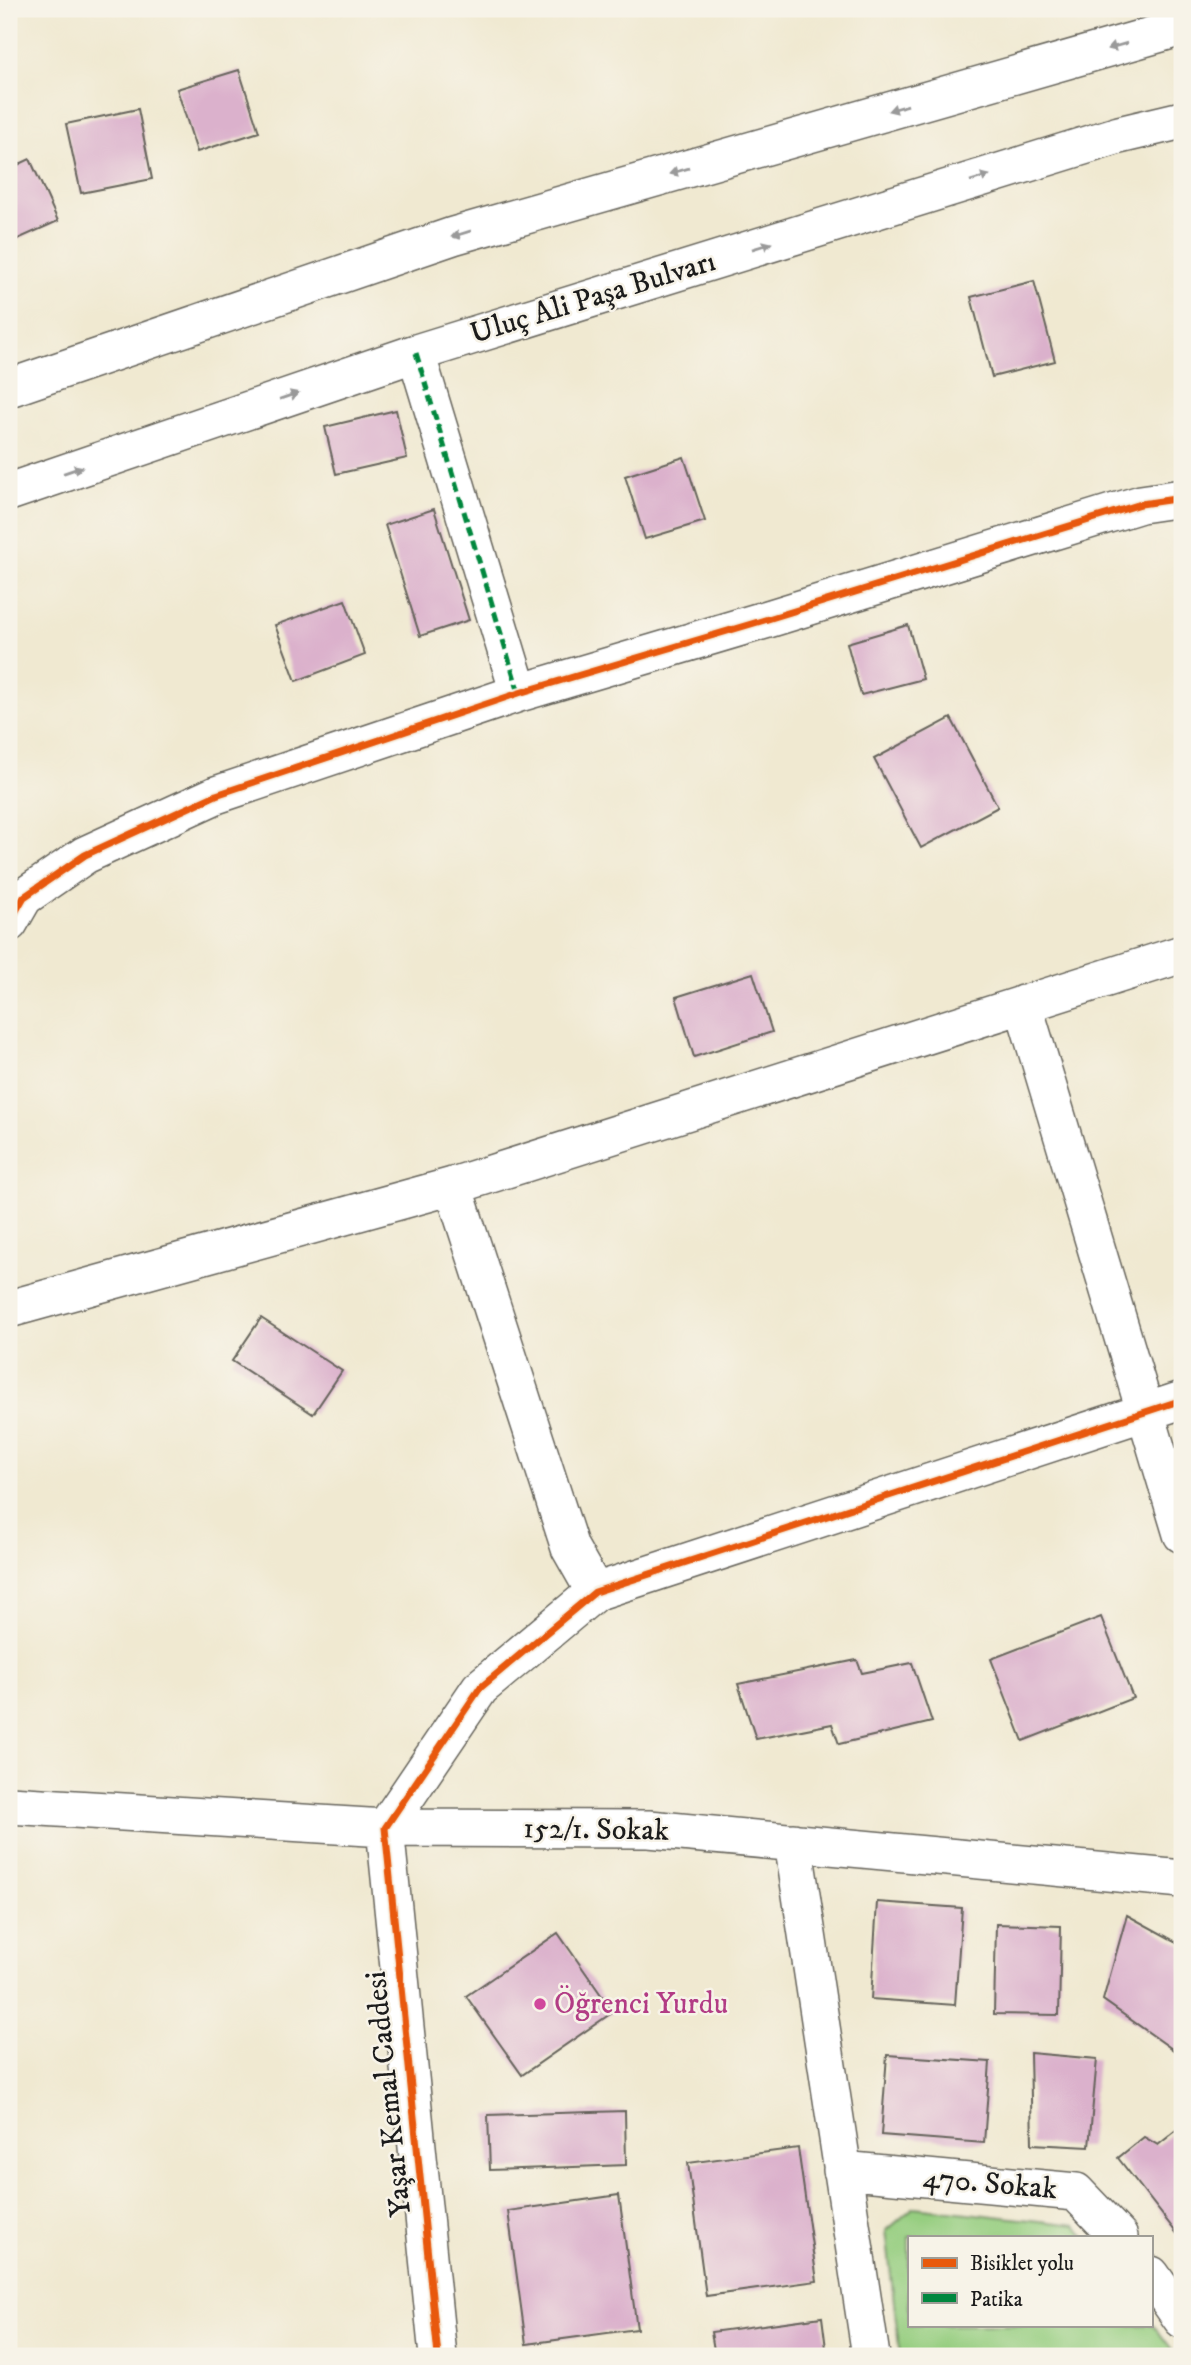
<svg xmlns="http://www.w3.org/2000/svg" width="1191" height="2365" viewBox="0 0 1191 2365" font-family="'IM FELL DW Pica',serif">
  <rect width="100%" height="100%" fill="#f7f3e8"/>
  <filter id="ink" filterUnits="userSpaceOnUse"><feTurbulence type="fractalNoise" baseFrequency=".0143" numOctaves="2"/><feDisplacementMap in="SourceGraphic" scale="14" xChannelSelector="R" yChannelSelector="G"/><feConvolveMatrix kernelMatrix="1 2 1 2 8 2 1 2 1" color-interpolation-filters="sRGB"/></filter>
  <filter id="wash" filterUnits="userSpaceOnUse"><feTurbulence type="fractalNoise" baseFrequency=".00686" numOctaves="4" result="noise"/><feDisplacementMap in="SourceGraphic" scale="28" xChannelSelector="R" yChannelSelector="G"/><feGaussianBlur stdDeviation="1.57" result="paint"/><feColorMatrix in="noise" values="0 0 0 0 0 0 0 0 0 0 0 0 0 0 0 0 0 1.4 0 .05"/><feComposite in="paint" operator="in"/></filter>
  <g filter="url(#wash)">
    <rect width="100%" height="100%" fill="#f0e9d1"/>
    <path fill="#96ce80" stroke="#59754e" stroke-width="2" d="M914 2207 1076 2225 1085 2237H909V2325H1151V2322L1177 2356H900L886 2231Z"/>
    <g id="blocks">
      <path fill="#dbb1cc" d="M239 70 259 132 197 152 177 89Z
        M138 109 152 179 81 193 66 124Z
        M30 159 58 221 9 243V169Z
        M1034 281 1055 361 992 377 971 297Z
        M396 410 407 458 336 474 325 427Z
        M684 457 705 521 645 539 625 476Z
        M434 509 469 620 420 636 385 525Z
        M345 600 365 655 296 681 275 625Z
        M908 625 923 679 861 695 847 643Z
        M951 718 998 807 921 848 874 759Z
        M753 973 772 1032 694 1057 676 997Z
        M261 1318 342 1371 313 1414 232 1361Z
        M1101 1617 1133 1698 1023 1741 991 1659Z
        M857 1660 862 1673 912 1663 932 1722 839 1744 832 1724 756 1739 738 1684Z
        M877 1902 962 1908 955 2005 871 1999Z
        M1127 1915 1182 1945V2056L1103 2000Z
        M996 1924 1061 1926 1059 2015 994 2014Z
        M558 1933 613 2012 522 2075 466 1996Z
        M1030 2053 1097 2059 1089 2147 1032 2144Z
        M887 2055 990 2062 984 2143 881 2135Z
        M625 2111 626 2165 490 2170 488 2115Z
        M1182 2126V2240L1118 2158 1144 2137 1158 2145Z
        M798 2148 817 2281 706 2296 688 2163Z
        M619 2195 637 2329 526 2344 508 2211Z
        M822 2317 827 2356H715L711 2332Z"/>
    </g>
  </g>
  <g filter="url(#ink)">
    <use href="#blocks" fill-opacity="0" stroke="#66645b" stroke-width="2"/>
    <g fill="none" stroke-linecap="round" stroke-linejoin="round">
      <defs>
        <path id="minor" d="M416 353 519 693
          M9 388 453 236 1182 27
          M9 492 416 353 1119 135 1182 120
          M9 923 24 897 85 855 216 795 519 693 768 619 1141 504 1182 498
          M1023 1004 1182 1534
          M453 1186 570 1548 595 1592
          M9 1309 453 1186 1182 954
          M9 1805 385 1828 649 1829 1182 1879
          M793 1842 871 2356
          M842 2170 1076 2192 1119 2237
          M1151 2275 1182 2319
          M438 2356 385 1828 480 1688 595 1592 1182 1400"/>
      </defs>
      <use href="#minor" stroke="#66645b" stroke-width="40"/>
      <use href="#minor" stroke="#fff" stroke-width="37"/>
      <path stroke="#00873e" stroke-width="5" stroke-dasharray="10 5" stroke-linecap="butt" d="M416 353 519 693"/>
      <defs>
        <path id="cycleway" d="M9 923 24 897 85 855 216 795 519 693 768 619 1141 504 1182 498
          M438 2356 385 1828 480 1688 595 1592 1182 1400"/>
      </defs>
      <use href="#cycleway" stroke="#f7f3e8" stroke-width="11"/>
      <use href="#cycleway" stroke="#e8590c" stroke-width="7"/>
    </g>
    <defs><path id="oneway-solid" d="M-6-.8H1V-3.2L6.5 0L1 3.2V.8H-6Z" transform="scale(1.75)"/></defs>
    <g fill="#999">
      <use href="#oneway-solid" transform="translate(1117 46) rotate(164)"/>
      <use href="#oneway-solid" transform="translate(898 108) rotate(164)"/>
      <use href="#oneway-solid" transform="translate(679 171) rotate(164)"/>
      <use href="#oneway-solid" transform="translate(980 178) rotate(-17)"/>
      <use href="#oneway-solid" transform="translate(461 234) rotate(163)"/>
      <use href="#oneway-solid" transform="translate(762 246) rotate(-17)"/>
      <use href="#oneway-solid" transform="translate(289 396) rotate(-19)"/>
      <use href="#oneway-solid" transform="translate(73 470) rotate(-19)"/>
    </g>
  </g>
  <circle fill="#d1479c" stroke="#f7f3e8" stroke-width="2.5" cx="540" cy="2004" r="7"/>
  <g text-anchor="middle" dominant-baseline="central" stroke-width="5" stroke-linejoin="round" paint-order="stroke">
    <g font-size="30" fill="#1c1c1c" stroke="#f7f3e8">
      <text transform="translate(593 298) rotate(-17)">Uluç Ali Paşa Bulvarı</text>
      <text transform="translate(596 1830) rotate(1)">152/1. Sokak</text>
      <text transform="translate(389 2094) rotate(-96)">Yaşar Kemal Caddesi</text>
      <text transform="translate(990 2184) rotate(5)">470. Sokak</text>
    </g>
    <g font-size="30" fill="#b23c85" stroke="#f7f3e8" text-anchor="start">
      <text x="554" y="2004">Öğrenci Yurdu</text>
    </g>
  </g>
  <rect width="1191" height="2365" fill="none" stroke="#f7f3e8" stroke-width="35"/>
  <rect x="908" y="2236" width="245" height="91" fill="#f7f3e8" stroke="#9f9d96" stroke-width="2"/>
  <rect x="922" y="2258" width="35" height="10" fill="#e8590c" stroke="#9f9d96" stroke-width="2"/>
  <text x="970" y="2270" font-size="21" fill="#1c1c1c">Bisiklet yolu</text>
  <rect x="922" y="2293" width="35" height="10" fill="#00873e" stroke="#9f9d96" stroke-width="2"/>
  <text x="970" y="2306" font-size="21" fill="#1c1c1c">Patika</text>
</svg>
